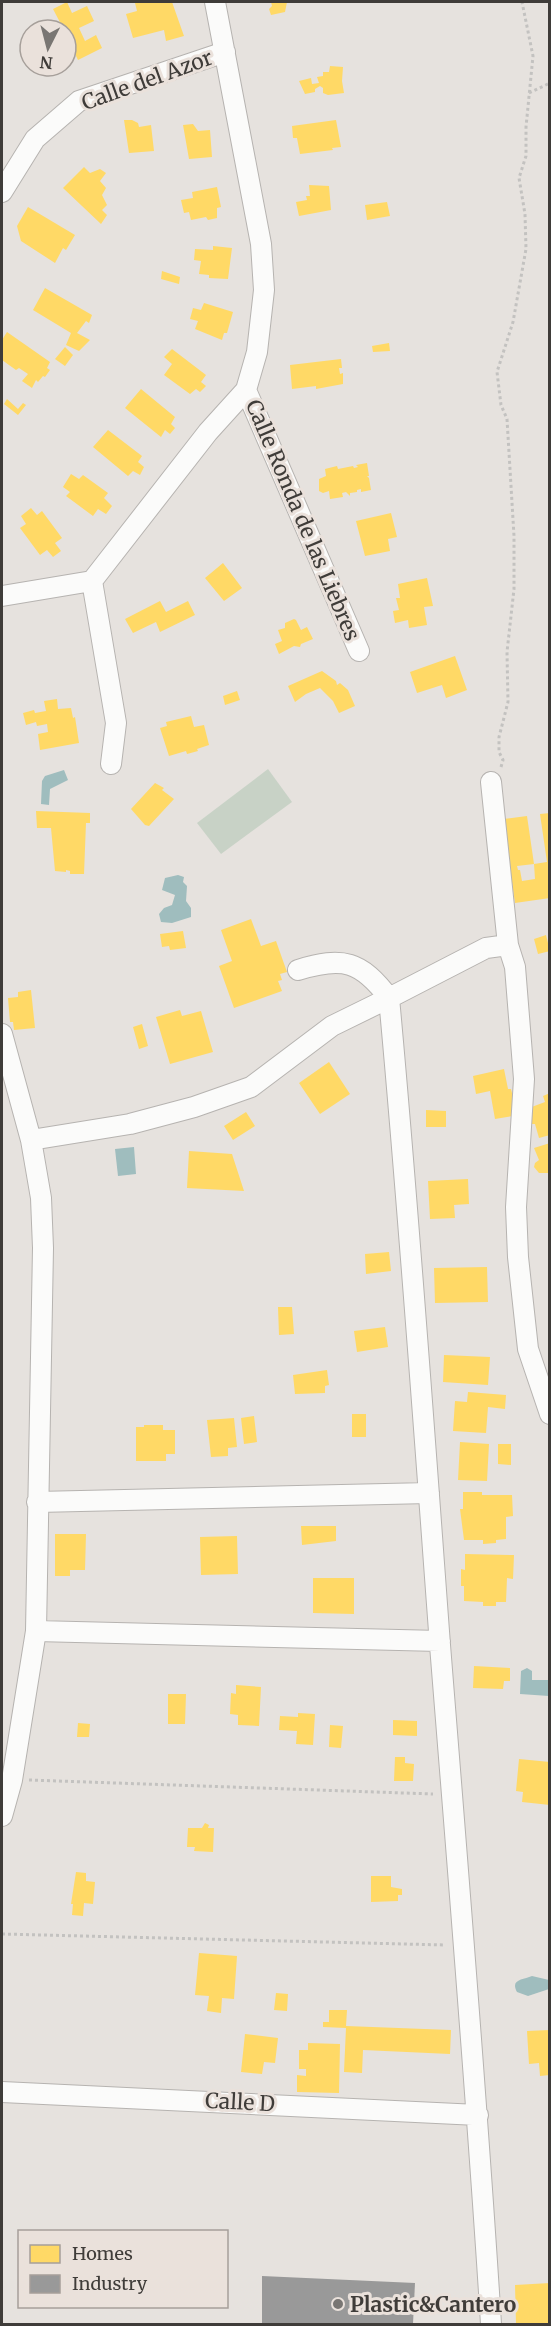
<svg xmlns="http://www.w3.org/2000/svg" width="551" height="2326" viewBox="0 0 551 2326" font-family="Merriweather,serif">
  <rect width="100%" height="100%" fill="#e6e2de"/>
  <path fill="#c8d2c6" d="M268 769 292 802 221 854 197 823Z"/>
  <path fill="#9fbdbe" d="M64 770 68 780 50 789 49 805 41 804 42 781 45 776Z
    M178 875 184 877 183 882 187 886 186 901 191 908V917L172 923 161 922 159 914 164 908 172 905 175 895 162 890 165 878Z
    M134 1147 136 1174 118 1176 115 1149Z
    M527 1668 532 1671V1680H549V1696L520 1694 521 1671Z
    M532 1976 549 1980V1989L528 1996 517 1992C510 1979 523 1980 532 1976Z"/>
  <path fill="#ffd966" d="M67 2 72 13 87 6 94 21 79 28 85 41 96 35 102 48 78 60 66 35V30H64L53 9Z
    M140 2H172L184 36 166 41 164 30 133 38 126 14 137 11 135 3Z
    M271 2H287L285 12 271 15 269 9 272 6Z
    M330 66 343 67 342 81 344 93 328 95 323 93V88L320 86 315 89V92L305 94 299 81 311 78 312 84 319 83 317 77 323 76V72H329Z
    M124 120H132L138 123 139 127 151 125 154 151 129 153Z
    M336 120 341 147 332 148 333 150 300 154 297 138H293L292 126Z
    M193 124 198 131 210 130 212 157 189 159 183 125Z
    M84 167 90 173 100 169 106 173 100 181 106 188 102 195 107 205 102 210 107 215 101 224 63 188Z
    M309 185 329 186 331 210 299 216 296 202 307 200 306 196H310Z
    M217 187 221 207 217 208V218L208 220 206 217 191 220 189 212 184 213 181 200 193 198 192 192Z
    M387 202 390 216 367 220 365 205Z
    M28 207 75 235 66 250 63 248 55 263 21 241 17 226Z
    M213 246 232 248 228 279 209 278V275L199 274 201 261 194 260 195 249 213 250Z
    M162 271 180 277 179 284 161 279Z
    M45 288 92 315 89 323 86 321 77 333 90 340 79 351 66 345 71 333 33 310Z
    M204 303 233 312 227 333H224L222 340 195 329 198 321 190 319 193 308 201 310Z
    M7 332 50 362 47 368 50 370 45 377 43 376 38 382 36 380 32 388 22 381 28 374 19 368 16 370 2 360V340Z
    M389 343 390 351 373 352 372 346Z
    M65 347 73 355 65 366 55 359Z
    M172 349 206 375 201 382 206 386 200 392 196 389 190 394 164 375 172 364 164 357Z
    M341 359 342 368H339L340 374 343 373V384L316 389V386L292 389 290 365Z
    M141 389 175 417 171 424 175 428 170 434 165 430 161 437 125 408Z
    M7 399 18 409 23 403 26 405 18 415 4 404Z
    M108 430 142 456 138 462 144 467 140 475 133 471 128 476 93 447Z
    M367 463 369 476H367L369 478 371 490 361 492V489L357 490V492L350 493V496L346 492 342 493 343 497 330 499 329 491 323 493 319 491V479L326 476 325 469 337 466 338 469 353 466 354 468 358 467 356 465Z
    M71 474 79 479 83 475 108 493 104 498 112 506 106 514 98 509 93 516 66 496 70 492 63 487Z
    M31 508 37 515 42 511 62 538 55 543 61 551 53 557 47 550 40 555 20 528 26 524 21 516Z
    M391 513 397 537 388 539 390 551 365 556 356 521Z
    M223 563 242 588 224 601 205 578Z
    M427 578 433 606 424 607 427 625 409 628 408 620 395 623 393 611 399 610 396 598H400L398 584Z
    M160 601 166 612 188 601 195 615 160 632 156 622 133 633 125 619Z
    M294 619 296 620 301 630 307 627 313 639 301 644 300 647 294 646 279 654 275 644 282 641 278 630 285 628V623Z
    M455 656 467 690 446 698 442 685 417 693 410 672Z
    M322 671 336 681 337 685 340 683 348 690 355 706 339 713 333 701 320 688 306 694 295 702 288 686Z
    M237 691 240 700 225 705 223 696Z
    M57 699 58 709 71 708 73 718 75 717 79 743 40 750 38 734 48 732 47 724 37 726 36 722 26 725 23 713 34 710 35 713 46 711 44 701Z
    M191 716 194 727 204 725 209 745 197 749 198 751 187 754 186 751 169 756 160 728 167 726 166 722Z
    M155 783 164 788 162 790 174 799 149 826 145 825 131 809Z
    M36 811 90 813V823H86L84 874H70V871L66 870V872L55 871 51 828H37Z
    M550 813V898L515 903 503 819 527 816 534 864 517 866 518 870H520L522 881 535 879 534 864 547 862 540 814Z
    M251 919 261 946 276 941 287 972 280 974 282 980 278 981 282 991 234 1008 219 966 232 961 221 930Z
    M183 931 186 948 170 950 169 946 162 947 160 934Z
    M546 935 550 951 538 954 534 939Z
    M31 990 35 1028 14 1030 13 1022H10L8 998 18 997V992Z
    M180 1010 182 1016 201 1011 213 1052 170 1064 156 1017Z
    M142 1024 148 1046 139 1049 133 1027Z
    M329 1062 350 1094 320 1114 299 1083Z
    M504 1069 508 1089H511L514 1101 513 1116 495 1119 490 1091 476 1094 473 1076Z
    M550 1093V1135L539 1138 535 1124H529V1108L545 1102 543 1096Z
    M426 1110 446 1111V1127H426Z
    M246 1112 255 1126 233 1140 224 1126Z
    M550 1143V1173H539L534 1167 535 1163 539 1160 534 1148Z
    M189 1151 232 1154 244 1191 187 1188Z
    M468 1179 469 1204 454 1205 455 1218 430 1219 428 1181Z
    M389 1252 391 1271 366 1274 365 1254Z
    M487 1267 488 1302 435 1303 434 1268Z
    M278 1307H292L294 1334 279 1335Z
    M385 1327 388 1347 357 1352 354 1331Z
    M444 1355 490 1357 488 1385 443 1382Z
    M327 1370 329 1385 325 1386V1393L295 1394 293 1375Z
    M468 1392 506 1395 505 1409 488 1407 486 1433 453 1431 455 1401 467 1402Z
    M352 1414H366V1437H352Z
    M254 1416 257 1442 244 1444 241 1418Z
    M234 1418 237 1447 228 1448V1456L211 1457 207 1420Z
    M144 1425H163V1430H175V1454H166V1461H136V1427H144Z
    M460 1442 489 1444 487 1481 458 1480Z
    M498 1444H511V1465L498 1464Z
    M463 1492H482V1495H512L513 1516 506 1517V1539L496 1540V1543L483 1544V1540H464L460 1509H463Z
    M301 1526H336V1541L302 1545Z
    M55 1534H86L85 1570H70V1576H55Z
    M237 1536 238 1574 201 1575 200 1537Z
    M465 1554 514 1555 513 1579 507 1578 506 1602H496V1606H483V1602L464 1601V1586H461V1569L465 1570Z
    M313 1578H354V1614L313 1613Z
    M474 1666 510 1668V1681H504L503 1689 473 1688Z
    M236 1685 261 1687 259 1726 238 1725V1715L230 1714 231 1693 236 1694Z
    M168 1694H186L185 1724H168Z
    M298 1713 315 1714 313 1745 296 1744 297 1731 279 1730 280 1716 298 1717Z
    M393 1720 417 1721V1736L393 1735Z
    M78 1723 90 1724 89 1737H77Z
    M330 1725 343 1726 341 1748 329 1747Z
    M395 1757H405V1763L414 1764 413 1781H394Z
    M519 1759 550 1762V1805L522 1802 523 1792 516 1791Z
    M205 1823 209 1825 208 1828H214L213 1852 194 1851 195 1847H187L188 1828H202Z
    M76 1872 86 1873V1881L95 1882 93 1904 84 1903 83 1916 72 1915 73 1904H71Z
    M371 1876H391V1887L402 1889V1895H398V1901L371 1902Z
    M199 1953 237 1956 234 1999 222 1998 221 2013 207 2011 209 1996 195 1995Z
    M276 1993 288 1994 287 2011 274 2010Z
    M329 2010H347L346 2026 451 2030 450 2054 363 2050 362 2073 344 2072 346 2028 323 2027V2022H329Z
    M550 2030V2075L540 2076 539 2063 529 2064 527 2031Z
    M245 2034 278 2038 275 2063 264 2062 262 2074 241 2072Z
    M308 2043 340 2044 339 2093 297 2092V2075L306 2076V2069H299V2050H308Z
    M550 2283V2323L516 2324 515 2285Z"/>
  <path fill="#999" d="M262 2276 415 2283 413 2324H262Z"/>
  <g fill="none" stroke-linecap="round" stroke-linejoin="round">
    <defs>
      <path id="street" d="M2 192 35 139 79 101 225 52
        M246 390 359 651
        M92 581 116 723 111 764
        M2 596 92 581 208 432 246 390 257 352 264 290 261 244 215 2
        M491 782 508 945
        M298 970C343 956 361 961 389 998L486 948 508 945 515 967 524 1079 516 1207 518 1257 528 1349 550 1414
        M2 1034 31 1140
        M37 1502 429 1493
        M36 1631 440 1641
        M2 1816 12 1780 36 1631 43 1248 41 1198 31 1140 130 1124 194 1107 251 1087 332 1026 389 998C409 1213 424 1429 440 1645 458 1871 477 2098 491 2324
        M2 2092 478 2115"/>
    </defs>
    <use href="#street" stroke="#b6b3b0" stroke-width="22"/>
    <path stroke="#c3c2c0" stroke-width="3" stroke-dasharray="3 3" stroke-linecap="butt" d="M529 93 550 83
      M501 767 503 760 499 752V737L508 702 507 652 514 589V536L507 419 501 405 497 372 513 322 526 249 525 214 519 178 526 156V127L533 56 522 2
      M29 1780 433 1794
      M2 1934 445 1945"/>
    <use href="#street" stroke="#fbfbfa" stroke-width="20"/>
  </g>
  <circle fill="#797673" stroke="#eae1db" stroke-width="2" cx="338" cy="2304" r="6"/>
  <g text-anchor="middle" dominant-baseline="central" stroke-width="6" stroke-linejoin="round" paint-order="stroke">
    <g font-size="21" fill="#3f3c39" stroke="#eae1db">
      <text transform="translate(147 80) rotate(-20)">Calle del Azor</text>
      <text transform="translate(303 520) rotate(67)">Calle Ronda de las Liebres</text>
      <text transform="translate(240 2102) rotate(3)">Calle D</text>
    </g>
    <g font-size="21" font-weight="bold" fill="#3f3c39" stroke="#eae1db" text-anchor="start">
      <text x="350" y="2304">Plastic&amp;Cantero</text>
    </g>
  </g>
  <rect width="551" height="2326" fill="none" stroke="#3f3c39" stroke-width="6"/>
  <rect x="18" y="2230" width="210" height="78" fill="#eae1db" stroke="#a69f9a" stroke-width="1.5"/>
  <rect x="30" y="2245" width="30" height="18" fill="#ffd966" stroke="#a69f9a" stroke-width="1.5"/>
  <text x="72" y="2260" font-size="18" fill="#3f3c39">Homes</text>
  <rect x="30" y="2275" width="30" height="18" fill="#999999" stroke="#a69f9a" stroke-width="1.5"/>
  <text x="72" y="2290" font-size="18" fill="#3f3c39">Industry</text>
  <g transform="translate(48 48) rotate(186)"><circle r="28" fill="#eae1db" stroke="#a69f9a" stroke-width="1.5"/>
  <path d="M0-4.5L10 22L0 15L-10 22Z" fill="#797673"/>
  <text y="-9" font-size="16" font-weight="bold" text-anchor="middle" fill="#3f3c39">N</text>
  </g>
</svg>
